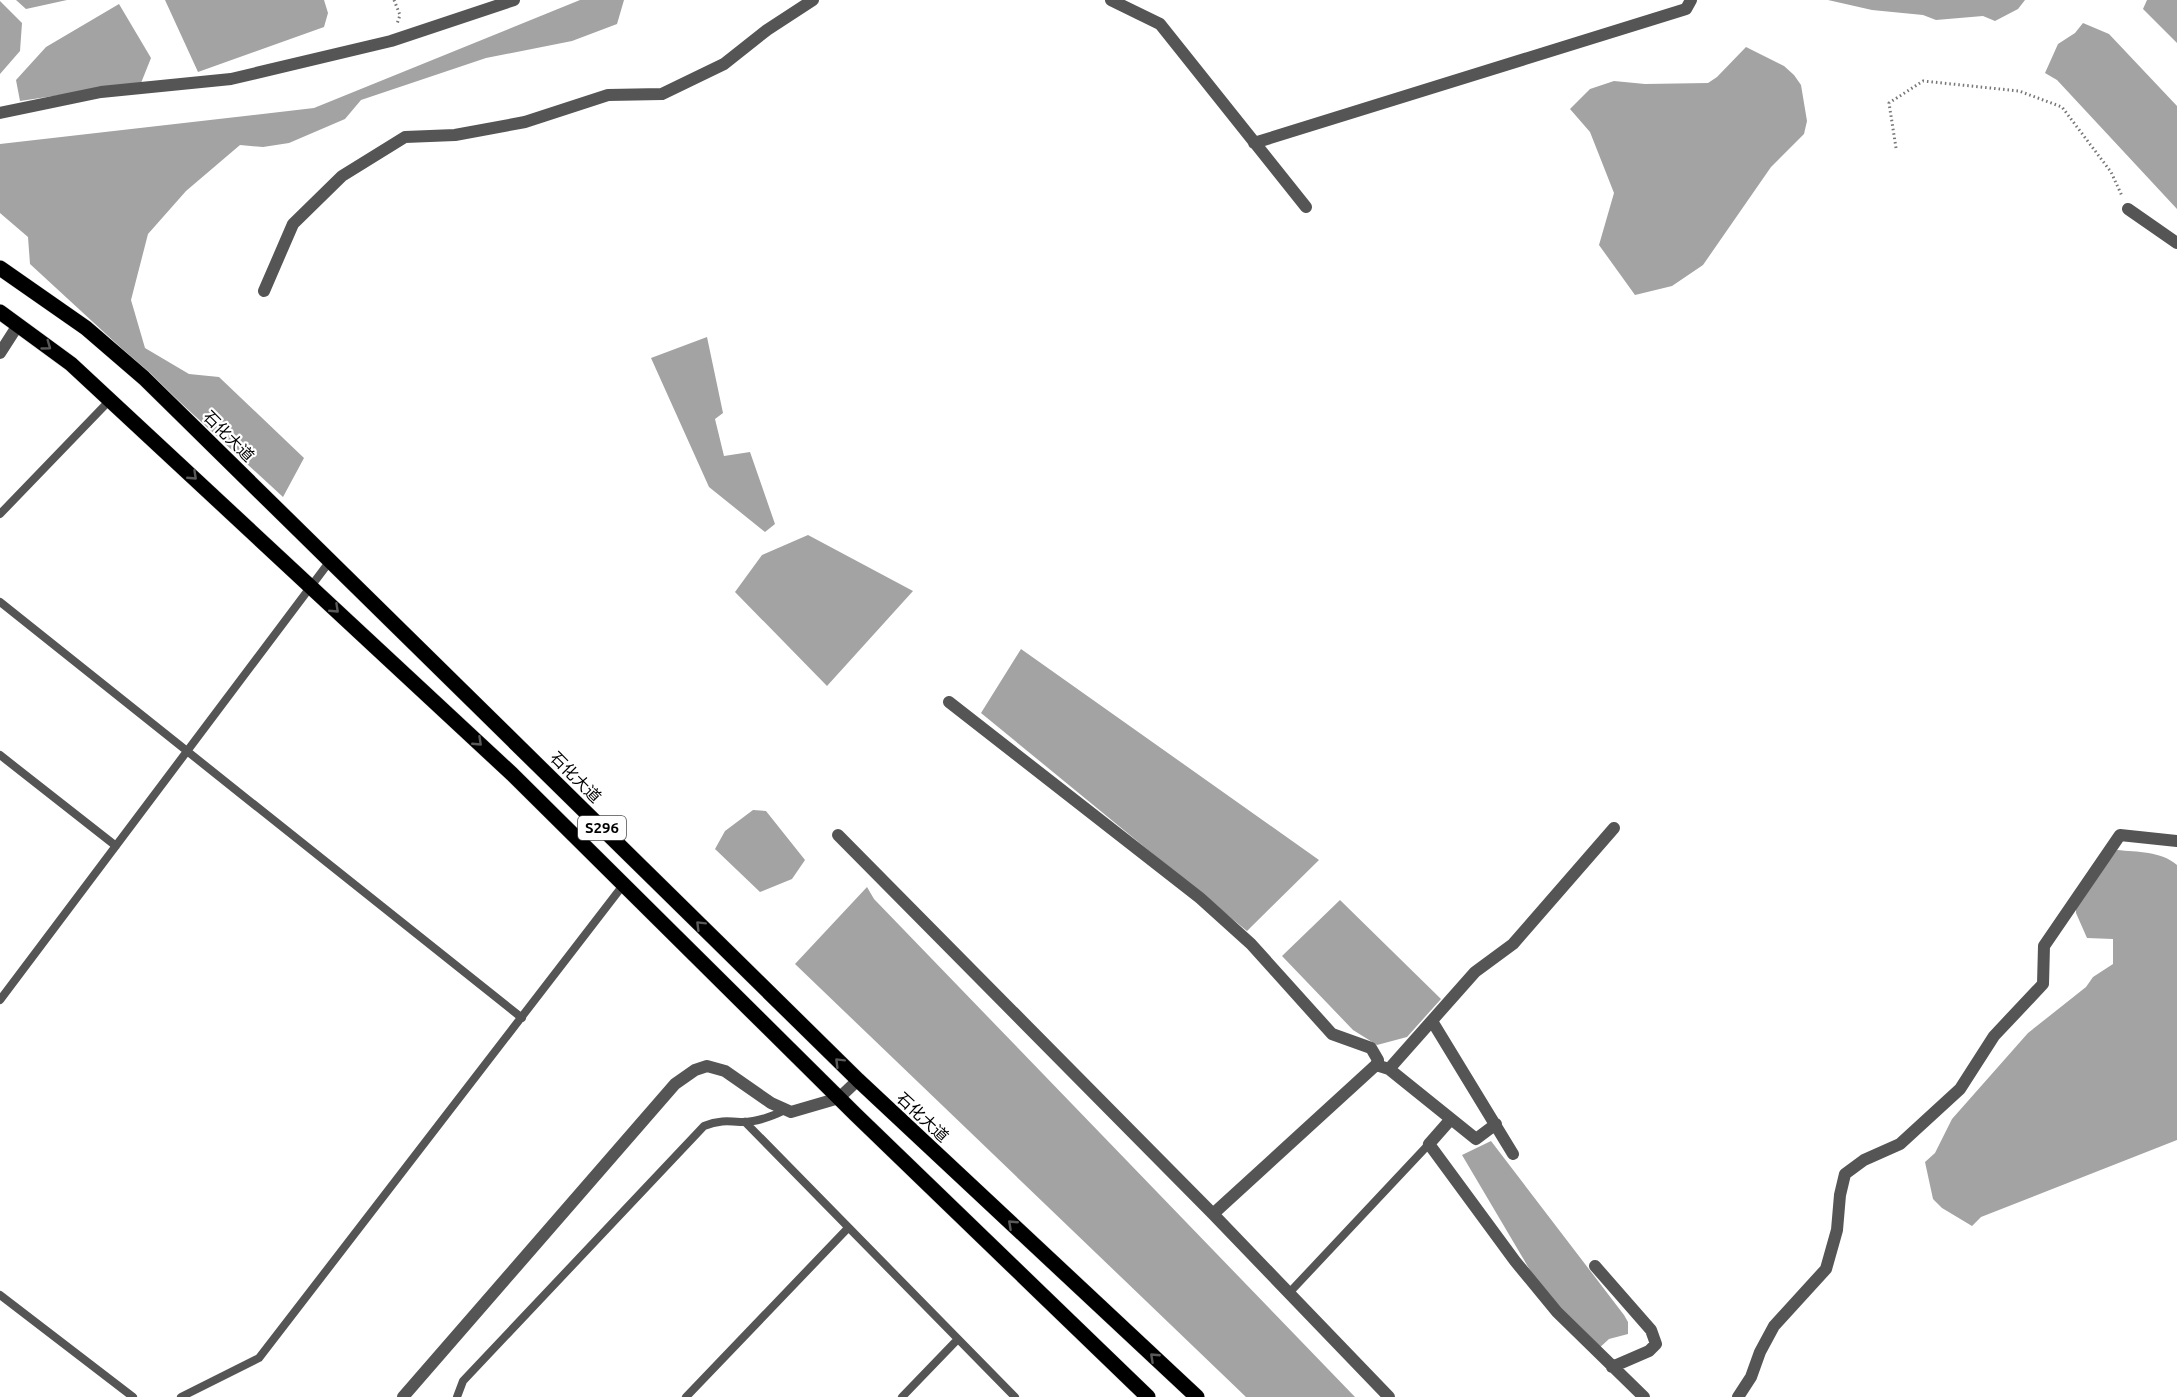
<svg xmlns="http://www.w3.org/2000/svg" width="2177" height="1397" viewBox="0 0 2177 1397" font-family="Ubuntu,'Noto Sans SC',sans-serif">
	<rect width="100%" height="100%" fill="#fff"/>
	<path fill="#a3a3a3" d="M16,0H67L26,9Z
		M165,0H324L328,13L324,27L198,72Z
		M580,0H624L617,24L572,41L486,58L361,100L345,119L289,143L263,147L240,145L186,191L148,234L131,300L145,348L189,374L219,377L304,458L283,497L30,264L28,237L0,213V144L314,108Z
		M1828,0H2025L2018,9L1995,21L1983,16L1936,20L1923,15L1872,10Z
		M2147,0H2177V43L2143,9Z
		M0,1L22,23L20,51L0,74Z
		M119,4L151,58L141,83L20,101L16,80L46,47Z
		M2083,23L2109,34L2177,106V209L2057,80L2045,73L2058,44L2075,33Z
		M1746,47L1784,66L1794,75L1801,85L1807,121L1804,134L1771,167L1703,265L1672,286L1635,295L1599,245L1614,193L1590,132L1570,109L1590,89L1614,81L1645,84L1708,83L1717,77Z
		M707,337L723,413L715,419L724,456L750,452L775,524L765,532L709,487L651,358Z
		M808,535L913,591L827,686L735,592L762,555Z
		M1021,649L1319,860L1247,931L981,713Z
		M753,810L766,811L805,860L792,879L760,892L715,849L725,831Z
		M2117,850C2137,852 2161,851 2177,865V1140L1981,1217L1972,1226L1942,1208L1933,1199L1925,1162L1935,1153L1952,1119L2028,1033L2086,987L2093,977L2113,964V939L2087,938L2076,913V901Z
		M867,887L874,899L1355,1397H1246L795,964Z
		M1340,900L1441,999L1407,1037L1377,1045L1353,1030L1282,956Z
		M1491,1141L1624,1315L1628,1322V1334L1609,1339L1597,1350L1537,1282L1462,1155Z"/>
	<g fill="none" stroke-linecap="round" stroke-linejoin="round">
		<g stroke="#dbdbdb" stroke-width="16">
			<path id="primary" d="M0,268L86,328L144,378L858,1080L1197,1397
				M0,312L71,364L512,774L855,1114L1148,1397"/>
		</g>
		<path stroke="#777" stroke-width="3" stroke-dasharray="1.5 3" stroke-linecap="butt" d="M394,0L400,15L397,24
			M1896,148L1889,103L1923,81L2019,91L2062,107L2111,172L2122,196"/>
		<path stroke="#555" stroke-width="8" d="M0,514L110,400
			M0,602L522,1018
			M0,755L116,846
			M0,1000L330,561
			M745,1122L1015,1397
			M1289,1293L1429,1144
			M0,1295L133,1397
			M181,1397L259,1358L624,884
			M457,1397L463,1381L704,1126C718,1120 728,1121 742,1122C756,1122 773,1116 785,1110
			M686,1397L848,1228
			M902,1397L958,1339"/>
		<path stroke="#555" stroke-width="12" d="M1111,0L1160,24L1306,207
			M0,113L101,92L231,79L391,41L514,0
			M1254,143L1686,9L1691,0
			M2128,209L2177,243
			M264,291L293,224L342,176L405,137L455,135L525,122L608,95L662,94L724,64L767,30L813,0
			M0,353L18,325
			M949,702L1200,898L1251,944L1332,1034L1371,1048L1378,1060L1376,1065
			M838,835L1213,1214L1389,1397
			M1432,1021L1513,1154
			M1389,1069L1475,972L1513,944L1614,828
			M1451,1119L1429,1144L1515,1261L1557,1312L1644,1397
			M1213,1214L1376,1065L1389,1069L1476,1139L1496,1124
			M1595,1266L1651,1330L1656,1344L1649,1351L1612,1367
			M403,1397L675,1084L695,1070L707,1066L725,1071L771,1103L791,1112L839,1098L858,1080
			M1738,1397L1751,1377L1760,1352L1774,1326L1826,1269L1837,1230L1840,1195L1845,1174L1864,1160L1900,1144L1960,1089L1994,1036L2043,984L2044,946L2120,835L2177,841"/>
		<use href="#primary" stroke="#000" stroke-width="15"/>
	</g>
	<defs><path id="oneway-chevron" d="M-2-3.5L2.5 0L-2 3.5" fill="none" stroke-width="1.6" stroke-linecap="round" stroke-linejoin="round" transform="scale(1.5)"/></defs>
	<g stroke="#595959">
		<use href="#oneway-chevron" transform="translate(47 346) rotate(36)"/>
		<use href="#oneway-chevron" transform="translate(193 476) rotate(43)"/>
		<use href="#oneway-chevron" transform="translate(335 609) rotate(43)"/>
		<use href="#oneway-chevron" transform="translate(478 742) rotate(43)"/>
		<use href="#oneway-chevron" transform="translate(700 925) rotate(-135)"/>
		<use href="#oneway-chevron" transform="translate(839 1062) rotate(-135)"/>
		<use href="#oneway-chevron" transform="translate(1012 1224) rotate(-137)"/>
		<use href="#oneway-chevron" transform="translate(1154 1357) rotate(-137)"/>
	</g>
	<g text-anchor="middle" stroke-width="4.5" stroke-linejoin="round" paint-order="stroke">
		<rect fill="#fff" stroke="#4c4c4c" stroke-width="1.5" x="578" y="816" width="48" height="24" rx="4.5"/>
		<g font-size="15" font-weight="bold" fill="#000">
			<text x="602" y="833">S296</text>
		</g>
		<g font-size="16" fill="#000" stroke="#fff">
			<text transform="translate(229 436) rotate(45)" y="6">石化大道</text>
			<text transform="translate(576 777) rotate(45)" y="6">石化大道</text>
			<text transform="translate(923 1117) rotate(43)" y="6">石化大道</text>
		</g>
	</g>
</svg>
